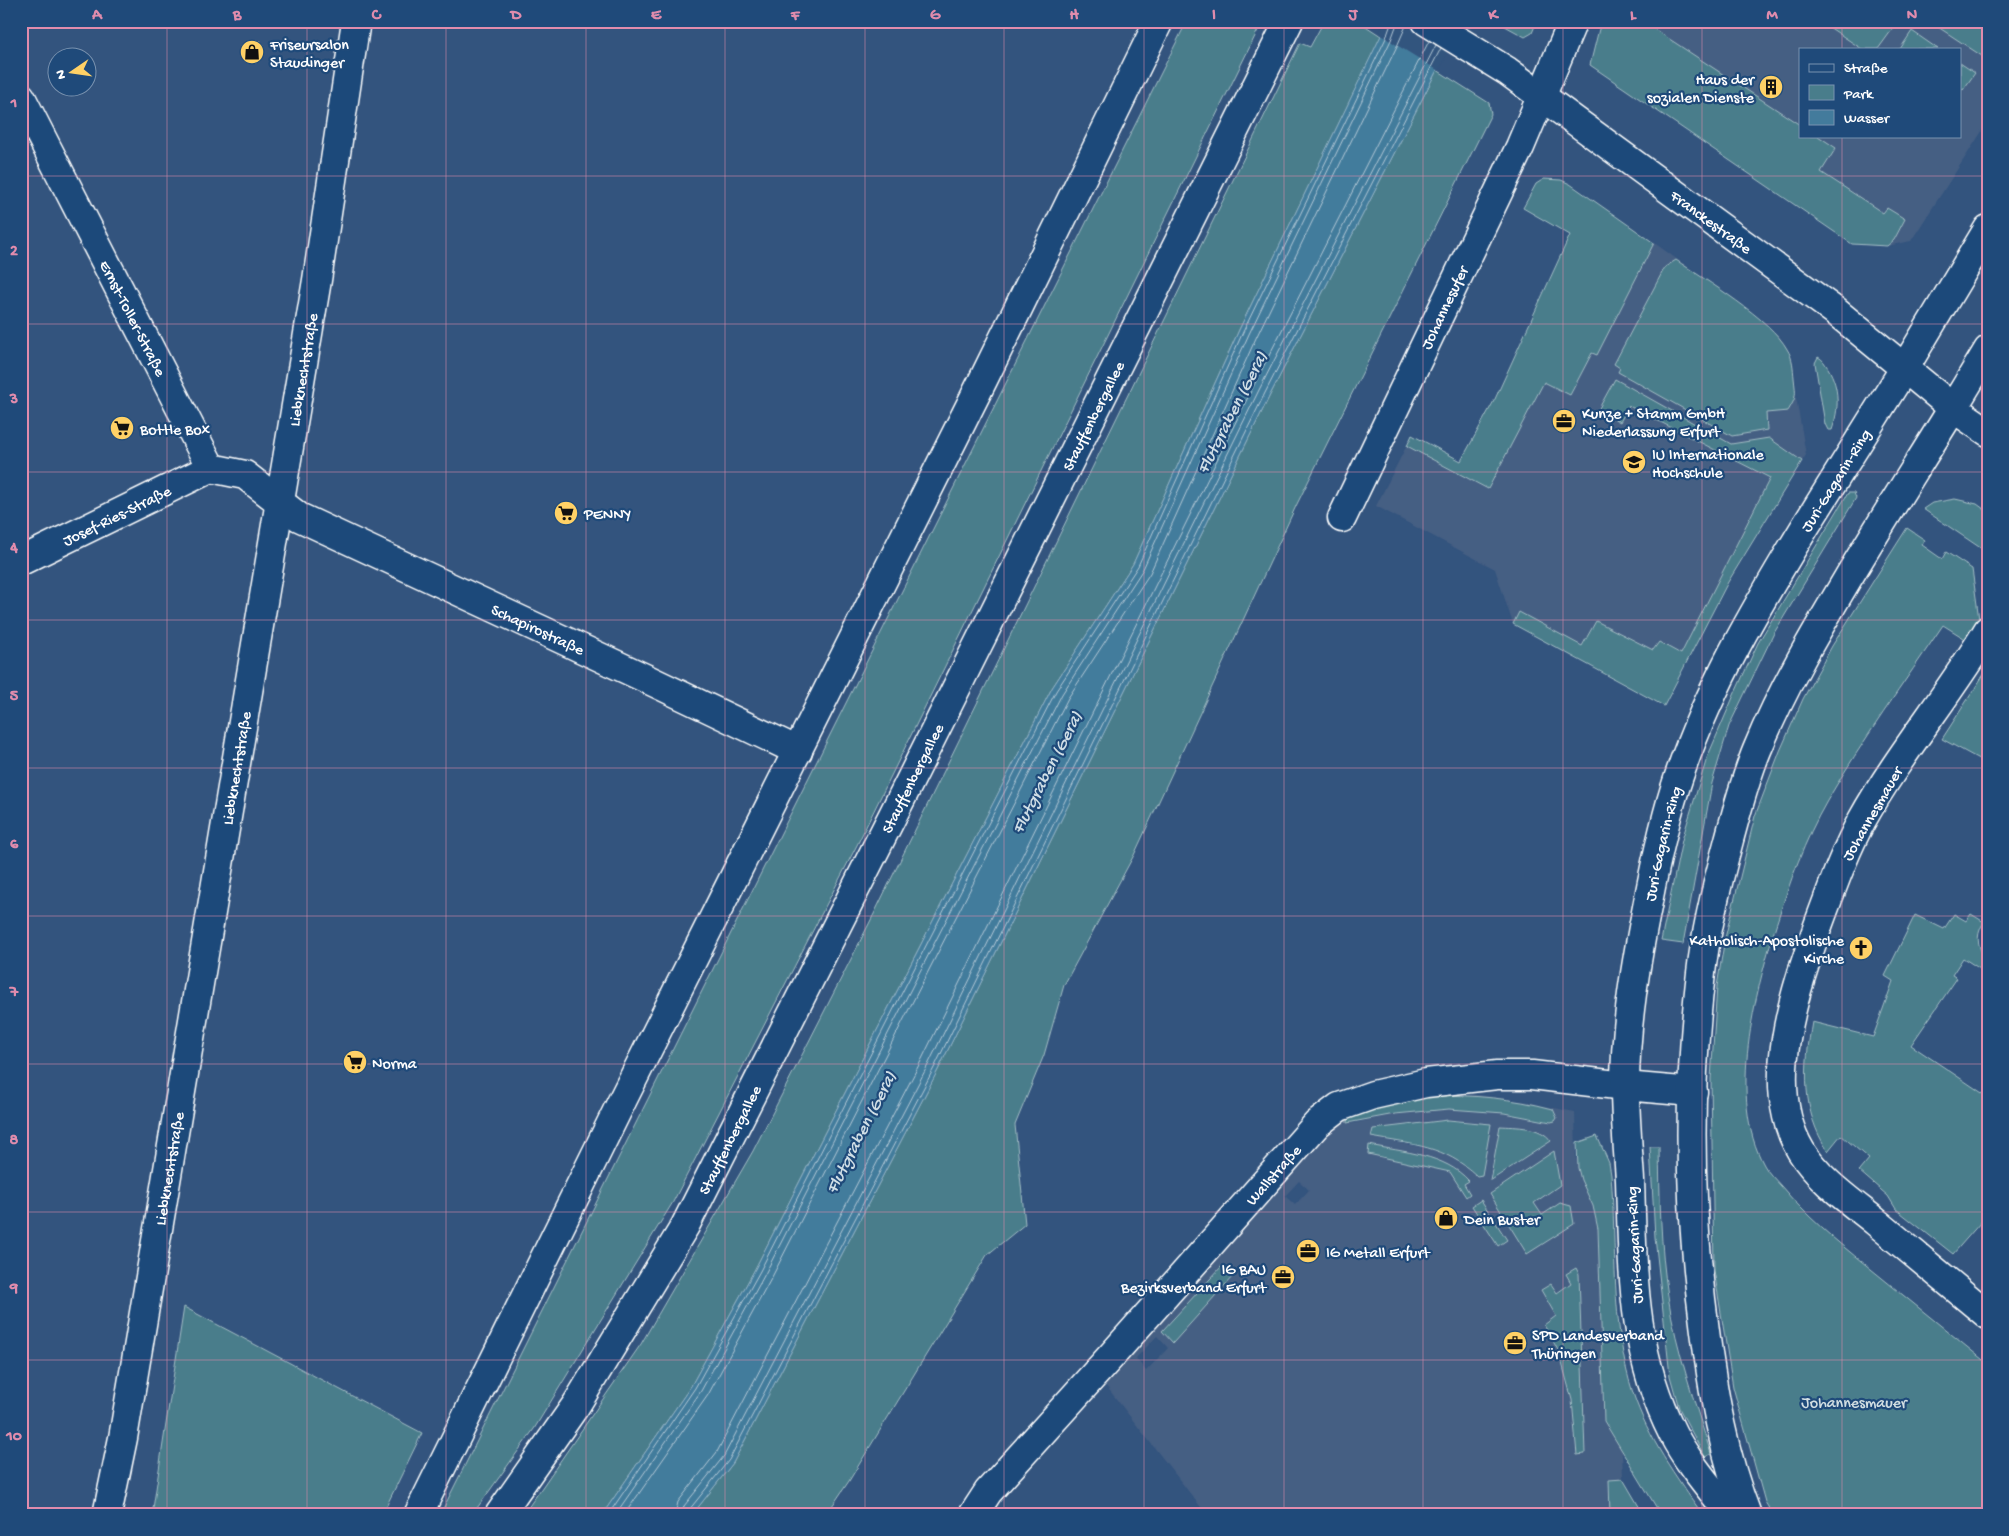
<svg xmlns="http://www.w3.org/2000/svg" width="2009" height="1536" viewBox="0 0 2009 1536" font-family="'Gochi Hand',sans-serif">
	<rect width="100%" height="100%" fill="#33547e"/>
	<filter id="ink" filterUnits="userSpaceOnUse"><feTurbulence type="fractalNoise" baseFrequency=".02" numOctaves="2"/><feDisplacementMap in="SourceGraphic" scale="10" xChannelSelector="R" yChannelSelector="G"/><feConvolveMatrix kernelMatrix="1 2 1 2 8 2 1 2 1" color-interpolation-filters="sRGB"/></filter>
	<g filter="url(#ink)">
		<path fill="#455e83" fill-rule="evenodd" d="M1601,21H1820L1862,49H1800V136H1960V88L1963,90L1975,73L1960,63V49H1938L1912,31L1900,49H1878L1893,27L1885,21H1988V122L1911,241L1887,246L1852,244L1590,65Z
			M1631,226L1761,320L1779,336L1787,348L1793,361L1796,397L1806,455L1728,582L1664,706L1513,624L1495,569L1376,506L1412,435L1482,473Z
			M1431,1094L1476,1095L1508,1099L1575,1112L1576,1155L1581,1180L1593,1206L1598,1229L1604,1421L1622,1450L1623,1479L1609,1480L1610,1515H1590L1589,1511H1580V1515H1207L1103,1382L1134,1343L1332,1130L1346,1119L1364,1110ZM1431,1095L1476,1096L1529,1102L1553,1109L1551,1122L1504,1113L1449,1109L1395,1114L1350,1124ZM1448,1120L1490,1124L1477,1176L1456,1158L1441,1151L1371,1137L1373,1129ZM1500,1126L1536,1130L1551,1141L1491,1181ZM1299,1181L1309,1190L1295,1205L1285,1196ZM1222,1266L1233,1276L1173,1342L1162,1331ZM1579,1274L1585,1454L1578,1455L1572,1400L1559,1352L1544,1325L1557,1317L1551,1284L1556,1293L1571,1283ZM1157,1336L1168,1348L1146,1371L1136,1358Z"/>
		<path fill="#497d8b" stroke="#a4bec5" d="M1187,21L1262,22L857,845L673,1202L534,1429L472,1515H440Z
			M1324,21H1358L1381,36L1239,330L1133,564L1052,688L755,1269L691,1386L602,1515H523L641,1344L753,1151L874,914L1300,43L1310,47Z
			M1496,21H1537L1532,33L1525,37Z
			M1601,21H1642L1800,125V136H1818L1836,148L1821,172L1883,213L1887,208L1905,219L1894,240L1887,246L1852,244L1590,65Z
			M1820,21H1885L1894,27L1878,49H1862Z
			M1942,21H1988V60L1938,27Z
			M1912,31L1938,49H1900Z
			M1960,63L1975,73L1963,90L1960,88Z
			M1437,70L1489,103L1491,114L1296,506L1134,855L1064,985L1044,1055L1015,1125L1025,1224L987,1255L849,1481L826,1515H692L733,1463L938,1070L1270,395Z
			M1544,179L1561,180L1570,184L1654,243L1597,355L1592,353L1570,395L1544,382L1488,489L1407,446L1412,435L1461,461L1495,399L1570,235L1523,208L1536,184Z
			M1676,260C1705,280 1771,319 1787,349C1793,358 1793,368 1794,378C1796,396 1797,396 1788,411L1766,413L1767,430L1732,436L1618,372L1620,368L1614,364L1665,267Z
			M1818,357C1823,359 1825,364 1828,368C1840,388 1839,409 1832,430H1828L1825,424L1815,363Z
			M1615,379L1731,444L1769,438L1802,461L1728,582L1664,706L1513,624L1519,612L1582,646L1596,621L1653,650L1659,642L1681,654L1770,478L1629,406L1620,422L1598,410Z
			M1848,493H1854L1856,498L1774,633L1729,726L1712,783L1683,944L1661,941L1682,840L1707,758L1734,695L1758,643Z
			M1955,499L1977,504L1988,512V553L1923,509L1932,503Z
			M1907,528L1925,540L1922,545L1942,559L1946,552L1972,569L1979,619L1967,640L1943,625C1904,683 1862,741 1827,801C1804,841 1790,882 1776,925C1755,994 1727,1098 1764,1165C1768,1173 1775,1179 1781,1186C1806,1216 1836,1241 1866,1265C1907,1298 1947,1331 1988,1364V1515H1773L1765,1502L1733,1387L1714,1270L1711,1079L1717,986L1725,938L1755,816L1780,751L1803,699L1832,646Z
			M1988,668V764L1942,739Z
			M1954,914L1966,921L1971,914L1984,922C1969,945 1988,954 1988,974L1963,958L1952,975L1957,978L1911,1045L1988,1097V1214L1953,1254L1896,1209L1888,1196L1859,1171L1869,1159L1841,1135L1828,1151C1801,1111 1804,1067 1812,1022L1873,1037L1893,981L1885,976L1915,915L1944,929Z
			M1431,1095C1472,1095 1513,1098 1553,1109L1557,1118L1555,1121L1551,1122L1504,1113L1449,1109L1395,1114L1347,1123V1120L1363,1111Z
			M1448,1120L1491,1124L1482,1175L1477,1176C1444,1145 1414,1145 1371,1137L1373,1129Z
			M1500,1126C1516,1127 1541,1126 1551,1141L1490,1181Z
			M1597,1136L1609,1163L1611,1175C1617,1248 1610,1323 1633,1393C1648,1438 1676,1477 1703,1515H1661L1604,1421L1598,1229L1593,1206L1581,1180L1578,1168L1577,1143Z
			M1369,1145C1403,1152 1445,1154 1469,1181L1464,1184L1470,1194L1466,1197L1450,1172L1368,1154Z
			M1650,1147H1659C1660,1196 1660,1247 1668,1296C1676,1350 1695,1402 1711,1454L1705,1457L1679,1408L1670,1376L1655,1237Z
			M1554,1151L1560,1185L1534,1203L1542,1215L1560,1203L1571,1206L1574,1224L1527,1254L1490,1194Z
			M1481,1200L1507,1240L1498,1246L1472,1206Z
			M1222,1266L1233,1276L1173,1343L1162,1331Z
			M1576,1268L1579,1274L1585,1454L1577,1455L1572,1400L1559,1352L1544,1325L1556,1316L1541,1290L1551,1284L1557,1293L1571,1283L1566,1274Z
			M184,1307L422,1433L382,1515H152Z
			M1623,1479L1644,1515H1610L1609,1480Z"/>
		<path fill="#437b9c" stroke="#8eb0c4" d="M1388,21H1459L1437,70L1270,395L938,1070L733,1463L692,1515H602L691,1386L755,1269L1052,688L1133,564L1239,330Z"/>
		<path fill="#33547e" d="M1385,21H1461L1439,71L1379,34Z"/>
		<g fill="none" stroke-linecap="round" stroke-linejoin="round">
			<path stroke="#b4cad7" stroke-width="1" d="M608,1515L695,1388L760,1271L1056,691L1138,566L1243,332L1386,38L1392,21
				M615,1515L701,1391L765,1274L1062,694L1143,569L1249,334L1391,40L1398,21
				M624,1515L708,1395L772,1277L1068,698L1150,573L1256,338L1398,44L1405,28L1406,21
				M675,1515L678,1502L717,1452L921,1061L1253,387L1429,41
				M682,1515L684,1506L724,1456L928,1065L1259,390L1436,45
				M688,1515L689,1510L729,1460L934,1068L1265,393L1441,48"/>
			<g stroke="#fff" stroke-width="31">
				<g id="street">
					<path id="s1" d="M21,97L211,468L245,475L299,517L647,679L798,751"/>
					<path id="s2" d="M1342,518L1520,147L1573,21"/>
					<path id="s3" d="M21,561L211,468"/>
					<path d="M1988,630C1949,695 1899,754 1862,820C1844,853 1832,888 1819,923C1796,988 1761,1086 1801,1151C1819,1180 1850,1201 1876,1222C1913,1253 1951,1284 1988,1315"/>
					<path id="s4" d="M973,1515L988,1492L1113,1354L1317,1124L1339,1107L1373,1095L1426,1083L1497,1075H1532L1625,1086L1693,1092"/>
					<path id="s5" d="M1731,1515C1711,1489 1688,1463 1673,1434C1631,1352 1633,1269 1630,1180C1628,1149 1625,1118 1625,1087C1625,1025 1636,962 1648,902C1656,860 1665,817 1679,776C1709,687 1757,606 1805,527C1838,474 1871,422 1904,369"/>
					<path d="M1747,1515C1724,1457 1713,1393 1705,1331C1689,1213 1687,1091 1701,973C1706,928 1717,884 1729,840C1737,810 1745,779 1757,750C1783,687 1816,632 1851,573C1884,518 1919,463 1953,408L1988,432"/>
				</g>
			</g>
			<g stroke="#fff" stroke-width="31">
				<g id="secondary">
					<path id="s6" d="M1426,21L1507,71L1835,311L1953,408L1988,350"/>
					<path d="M1904,369L1988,229"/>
					<path id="s7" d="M107,1515L123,1438L317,280L356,21"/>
					<path d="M418,1515L622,1101L983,380L1159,21"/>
					<path id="s8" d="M499,1515L576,1405L685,1226L905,791L1289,21"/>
				</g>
			</g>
			<use href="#street" stroke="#1f4a7a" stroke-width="28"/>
			<use href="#secondary" stroke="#1f4a7a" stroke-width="28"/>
		</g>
	</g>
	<path fill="none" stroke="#e08cad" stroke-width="1" stroke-opacity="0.55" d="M167,21V1515M307,21V1515M446,21V1515M586,21V1515M725,21V1515M865,21V1515M1004,21V1515M1144,21V1515M1284,21V1515M1423,21V1515M1563,21V1515M1702,21V1515M1842,21V49M1842,136V1515M21,176H1988M21,324H1988M21,472H1988M21,620H1988M21,768H1988M21,916H1988M21,1064H1988M21,1212H1988M21,1360H1988"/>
	<defs>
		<g id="shop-disc" transform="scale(1.25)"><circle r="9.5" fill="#ffd166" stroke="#1f4a7a"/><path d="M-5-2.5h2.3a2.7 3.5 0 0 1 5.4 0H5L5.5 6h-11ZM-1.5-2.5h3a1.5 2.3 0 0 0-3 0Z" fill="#111"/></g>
		<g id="building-disc" transform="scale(1.25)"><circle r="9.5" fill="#ffd166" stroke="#1f4a7a"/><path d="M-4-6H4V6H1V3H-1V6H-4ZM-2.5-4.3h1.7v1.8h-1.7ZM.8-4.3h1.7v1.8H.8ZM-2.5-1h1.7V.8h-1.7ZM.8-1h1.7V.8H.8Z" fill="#111"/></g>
		<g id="office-disc" transform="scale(1.25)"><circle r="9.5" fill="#ffd166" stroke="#1f4a7a"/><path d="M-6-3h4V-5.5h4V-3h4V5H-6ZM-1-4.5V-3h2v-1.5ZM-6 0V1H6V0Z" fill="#111"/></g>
		<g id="supermarket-disc" transform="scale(1.25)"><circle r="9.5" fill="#ffd166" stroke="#1f4a7a"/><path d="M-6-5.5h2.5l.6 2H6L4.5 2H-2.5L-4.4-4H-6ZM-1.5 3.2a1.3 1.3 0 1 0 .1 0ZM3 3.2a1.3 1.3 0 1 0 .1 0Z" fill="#111"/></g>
		<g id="university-disc" transform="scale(1.25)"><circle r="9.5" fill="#ffd166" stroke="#1f4a7a"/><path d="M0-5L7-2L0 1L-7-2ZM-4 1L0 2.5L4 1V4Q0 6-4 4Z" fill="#111"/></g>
		<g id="church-disc" transform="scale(1.25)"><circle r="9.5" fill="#ffd166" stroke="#1f4a7a"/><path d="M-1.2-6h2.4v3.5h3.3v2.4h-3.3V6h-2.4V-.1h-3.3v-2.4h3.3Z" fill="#111"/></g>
	</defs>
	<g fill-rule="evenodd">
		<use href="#shop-disc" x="252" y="52"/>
		<use href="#building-disc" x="1771" y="87"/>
		<use href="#office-disc" x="1564" y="421"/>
		<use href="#supermarket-disc" x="122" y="428"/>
		<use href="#university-disc" x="1634" y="462"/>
		<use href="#supermarket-disc" x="566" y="513"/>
		<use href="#church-disc" x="1861" y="948"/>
		<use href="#supermarket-disc" x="355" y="1062"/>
		<use href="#shop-disc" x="1446" y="1218"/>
		<use href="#office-disc" x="1308" y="1251"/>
		<use href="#office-disc" x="1283" y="1277"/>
		<use href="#office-disc" x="1515" y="1343"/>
	</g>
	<g text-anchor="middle" stroke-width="4.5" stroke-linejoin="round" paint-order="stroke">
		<g font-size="16" fill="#fff" stroke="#1f4a7a" text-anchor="start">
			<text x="270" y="49">Friseursalon<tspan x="270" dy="18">Staudinger</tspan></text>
			<text x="1754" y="84" text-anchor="end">Haus der<tspan x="1754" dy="18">sozialen Dienste</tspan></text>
			<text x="1582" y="418">Kunze + Stamm GmbH<tspan x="1582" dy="18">Niederlassung Erfurt</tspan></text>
			<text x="140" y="434">Bottle Box</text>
			<text x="1652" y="459">IU Internationale<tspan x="1652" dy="18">Hochschule</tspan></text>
			<text x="584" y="519">PENNY</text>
			<text x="1844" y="945" text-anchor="end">Katholisch-Apostolische<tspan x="1844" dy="18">Kirche</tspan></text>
			<text x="372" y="1068">Norma</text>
			<text x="1464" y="1224">Dein Buster</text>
			<text x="1326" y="1257">IG Metall Erfurt</text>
			<text x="1266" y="1274" text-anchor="end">IG BAU<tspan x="1266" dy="18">Bezirksverband Erfurt</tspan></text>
			<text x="1532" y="1340">SPD Landesverband<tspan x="1532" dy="18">Thüringen</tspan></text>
		</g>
		<g font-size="16" fill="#fff" stroke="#1f4a7a">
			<text dy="6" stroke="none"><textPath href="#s6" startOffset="349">Franckestraße</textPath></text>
			<text dy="6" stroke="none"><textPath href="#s2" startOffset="234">Johannesufer</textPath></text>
			<text dy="6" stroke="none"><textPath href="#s1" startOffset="248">Ernst-Toller-Straße</textPath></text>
			<text dy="6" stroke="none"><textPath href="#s7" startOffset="1162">Liebknechtstraße</textPath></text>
			<text dy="6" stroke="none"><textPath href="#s8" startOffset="1251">Stauffenbergallee</textPath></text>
			<text dy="6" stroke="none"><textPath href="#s5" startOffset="1105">Juri-Gagarin-Ring</textPath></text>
			<text dy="6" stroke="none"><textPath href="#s3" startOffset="106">Josef-Ries-Straße</textPath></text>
			<text dy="6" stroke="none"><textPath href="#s1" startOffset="784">Schapirostraße</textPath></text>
			<text dy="6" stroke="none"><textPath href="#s7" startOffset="758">Liebknechtstraße</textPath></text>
			<text dy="6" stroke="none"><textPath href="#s8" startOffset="846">Stauffenbergallee</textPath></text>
			<text transform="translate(1871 813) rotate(-60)" y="6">Johannesmauer</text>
			<text dy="6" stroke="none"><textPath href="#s5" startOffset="700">Juri-Gagarin-Ring</textPath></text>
			<text dy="6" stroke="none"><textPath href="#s8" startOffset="441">Stauffenbergallee</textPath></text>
			<text dy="6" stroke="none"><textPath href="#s7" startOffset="352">Liebknechtstraße</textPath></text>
			<text dy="6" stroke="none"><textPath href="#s4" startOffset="454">Wallstraße</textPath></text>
			<text transform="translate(1633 1245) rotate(-93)" y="6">Juri-Gagarin-Ring</text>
		</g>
		<g font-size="16" fill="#d2dee2" stroke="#1f4a7a">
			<text x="1854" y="1407">Johannesmauer</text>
		</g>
		<g font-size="18" font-style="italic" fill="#d0dee6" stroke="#1f4a7a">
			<text transform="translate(1231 412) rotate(-63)" y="6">Flutgraben (Gera)</text>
			<text transform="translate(1046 772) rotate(-63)" y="6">Flutgraben (Gera)</text>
			<text transform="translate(860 1132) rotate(-63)" y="6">Flutgraben (Gera)</text>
		</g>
	</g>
	<rect width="2009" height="1536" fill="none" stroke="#1f4a7a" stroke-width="55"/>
	<rect x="1799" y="48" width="162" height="90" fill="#1f4a7a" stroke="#7992af"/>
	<rect x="1809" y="64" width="25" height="8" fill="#1f4a7a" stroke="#7992af"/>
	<text x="1844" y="72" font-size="15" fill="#ffffff">Straße</text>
	<rect x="1809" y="85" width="25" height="15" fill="#497d8b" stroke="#7992af"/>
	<text x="1844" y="98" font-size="15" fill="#ffffff">Park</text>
	<rect x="1809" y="110" width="25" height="15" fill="#437b9c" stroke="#7992af"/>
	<text x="1844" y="122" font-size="15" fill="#ffffff">Wasser</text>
	<g transform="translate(72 72) rotate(257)"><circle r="24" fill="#1f4a7a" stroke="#7992af"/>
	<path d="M0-4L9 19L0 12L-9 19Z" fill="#ffd166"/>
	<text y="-8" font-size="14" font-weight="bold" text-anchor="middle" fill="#ffffff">N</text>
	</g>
	<rect x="28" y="28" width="1954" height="1480" fill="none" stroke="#e08cad" stroke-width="2"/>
	<g font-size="16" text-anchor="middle" font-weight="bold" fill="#e08cad">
		<text x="97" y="19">A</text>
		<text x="237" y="19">B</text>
		<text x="376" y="19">C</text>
		<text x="516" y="19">D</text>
		<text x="656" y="19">E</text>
		<text x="795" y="19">F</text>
		<text x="935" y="19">G</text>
		<text x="1074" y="19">H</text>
		<text x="1214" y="19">I</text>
		<text x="1353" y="19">J</text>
		<text x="1493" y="19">K</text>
		<text x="1633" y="19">L</text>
		<text x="1772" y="19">M</text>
		<text x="1912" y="19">N</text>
		<text x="14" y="107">1</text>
		<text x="14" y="255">2</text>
		<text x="14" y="403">3</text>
		<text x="14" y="552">4</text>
		<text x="14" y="700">5</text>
		<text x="14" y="848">6</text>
		<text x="14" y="996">7</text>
		<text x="14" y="1144">8</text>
		<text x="14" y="1292">9</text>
		<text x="14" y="1440">10</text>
	</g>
</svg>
